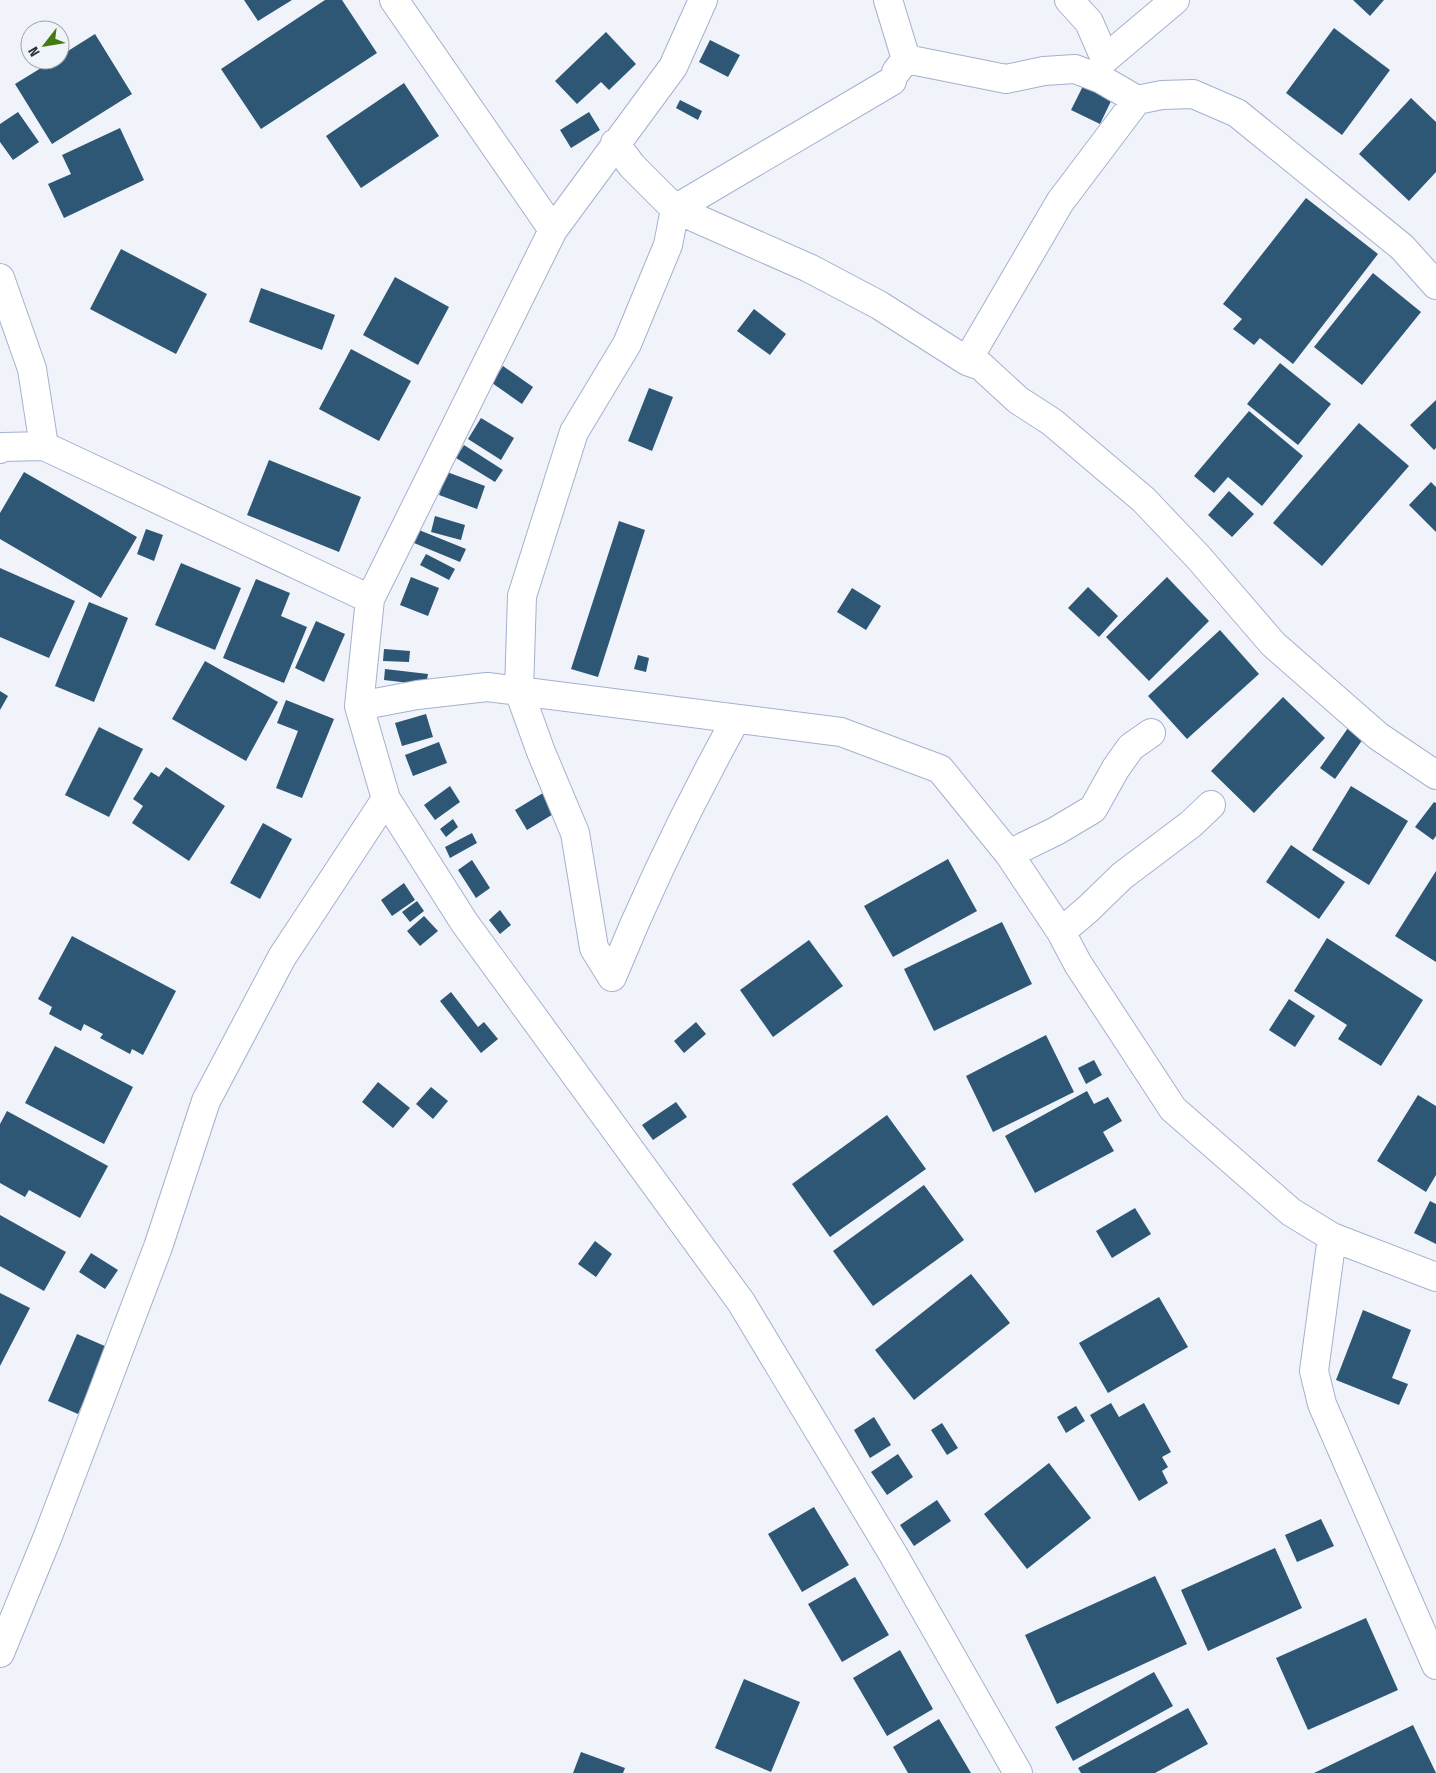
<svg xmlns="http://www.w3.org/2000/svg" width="1436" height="1773" viewBox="0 0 1436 1773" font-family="'Fira Sans Condensed',sans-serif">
	<rect width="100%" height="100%" fill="#f0f3f9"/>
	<path fill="#2e5675" d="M244,0H292L258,21Z
		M325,0H342L377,53L261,129L221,69Z
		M1353,0H1384L1370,16Z
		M1334,28L1390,70L1342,135L1286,93Z
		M606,32L636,64L609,90L601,82L577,104L555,81Z
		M95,34L132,94L52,144L15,84L54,60H60V56Z
		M710,40L740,55L728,77L699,62Z
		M404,83L439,136L361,188L326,136Z
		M1084,84L1113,97L1100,124L1071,110Z
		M1411,98L1436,122V172L1409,201L1359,154Z
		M680,100L702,111L698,120L676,108Z
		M18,112L39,142L13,160L0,142V124Z
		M589,112L600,130L571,148L560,130Z
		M120,128L144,180L64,218L48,184L71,174L62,155Z
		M1306,198L1378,254L1293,364L1260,338L1254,345L1233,329L1242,319L1223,304Z
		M121,249L207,294L176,354L90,309Z
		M1373,273L1421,312L1362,385L1314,347Z
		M395,277L449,307L418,365L363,335Z
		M261,288L335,315L322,350L249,322Z
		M754,309L786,334L770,355L737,331Z
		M351,349L411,381L379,441L319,409Z
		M1280,363L1331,404L1298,445L1247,404Z
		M503,366L533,387L522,404L492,383Z
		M649,388L673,397L652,451L628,441Z
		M1436,400V448L1434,450L1410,425Z
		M1249,411L1303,456L1262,506L1228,477L1214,493L1194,476Z
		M481,418L514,438L501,460L468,439Z
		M1359,423L1409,466L1322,566L1273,523Z
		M464,445L503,470L495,482L456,458Z
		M269,460L361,497L339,552L247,515Z
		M24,472L137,537L101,598L0,539V513Z
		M447,472L485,486L477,509L439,495Z
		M1431,482L1436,487V532L1409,505Z
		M1229,491L1254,514L1232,537L1208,515Z
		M435,516L465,525L461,540L431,532Z
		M619,521L645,530L598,677L571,669Z
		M146,529L163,535L154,561L137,554Z
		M419,530L466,549L460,562L414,543Z
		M426,554L455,569L449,580L420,565Z
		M181,563L241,588L215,650L155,625Z
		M0,568L75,601L49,658L0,637Z
		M411,577L439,588L428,616L400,605Z
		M1167,577L1209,621L1149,681L1106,637Z
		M256,579L290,593L281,616L307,627L284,683L223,658Z
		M1088,587L1118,616L1099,637L1068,608Z
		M852,588L881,606L866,630L837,612Z
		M89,602L128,618L94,702L55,686Z
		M316,621L345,634L324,682L295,668Z
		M1220,630L1259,674L1187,739L1148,696Z
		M384,649L410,651L409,662L383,661Z
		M638,655L649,658L646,672L634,669Z
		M205,661L278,702L246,761L172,719Z
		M385,669L428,674L426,685L384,680Z
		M0,691L8,696L0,710Z
		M1283,697L1325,738L1254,813L1211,771Z
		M286,700L334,719L302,798L276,788L298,731L277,723Z
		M426,714L433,737L402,746L395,723Z
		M99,727L143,749L109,817L65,795Z
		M1348,728L1363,739L1335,779L1320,768Z
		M439,742L447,763L413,776L405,755Z
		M166,767L225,806L189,861L132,823L143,806L133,799L151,772L159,777Z
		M450,786L460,802L435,820L424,805Z
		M1351,786L1408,821L1369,885L1312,850Z
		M543,793L555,813L527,830L515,810Z
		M1434,802L1436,803V836L1433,840L1415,827Z
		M453,819L458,827L446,837L440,829Z
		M263,823L292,839L260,899L230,883Z
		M472,833L477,843L450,858L445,847Z
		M1291,845L1345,882L1319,919L1266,882Z
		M948,859L977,911L893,957L864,906Z
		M472,860L490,888L476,898L458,870Z
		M1436,871V962L1395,936Z
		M404,883L415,900L392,916L381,900Z
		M417,901L424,911L410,922L402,912Z
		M500,910L511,925L500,934L489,920Z
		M424,916L438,931L420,946L407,931Z
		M1002,922L1032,984L934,1031L904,969Z
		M72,936L176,991L143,1055L132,1049L130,1054L100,1038L103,1034L84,1024L81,1031L49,1014L52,1007L38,999Z
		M1327,938L1423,1000L1381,1066L1338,1039L1347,1025L1294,991Z
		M809,940L843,986L773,1037L740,990Z
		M451,992L478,1027L484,1022L498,1039L481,1053L440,1001Z
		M1289,999L1315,1016L1295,1047L1269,1030Z
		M696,1022L706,1034L684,1053L674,1041Z
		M1046,1035L1074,1092L993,1132L966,1076Z
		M55,1046L133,1087L104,1144L25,1103Z
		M1094,1060L1102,1075L1086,1084L1078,1068Z
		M378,1082L410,1108L393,1128L362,1102Z
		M431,1087L448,1101L433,1119L416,1104Z
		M1087,1091L1094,1104L1108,1097L1122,1121L1103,1132L1114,1151L1035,1193L1005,1136Z
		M1418,1095L1436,1106V1175L1426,1192L1377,1161Z
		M676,1102L687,1117L653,1140L642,1125Z
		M7,1111L108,1166L80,1218L29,1190L25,1197L0,1183V1124Z
		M887,1115L926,1169L830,1237L792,1184Z
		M924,1185L964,1240L873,1306L833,1251Z
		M1430,1201L1436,1204V1244L1414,1233Z
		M1135,1208L1151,1234L1112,1258L1096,1231Z
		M0,1215L66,1252L44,1291L0,1266Z
		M595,1241L612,1254L596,1277L578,1264Z
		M91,1253L118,1270L105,1289L79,1272Z
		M971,1274L1010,1323L914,1400L875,1350Z
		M0,1293L30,1308L0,1366Z
		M1159,1297L1188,1347L1108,1393L1079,1343Z
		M1363,1310L1411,1330L1392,1378L1408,1384L1399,1405L1336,1380Z
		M77,1334L107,1347L78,1414L48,1401Z
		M1111,1403L1119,1417L1144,1403L1171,1452L1162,1457L1168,1467L1162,1471L1168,1483L1139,1501L1090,1415Z
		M1076,1406L1085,1421L1066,1433L1057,1417Z
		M874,1417L891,1445L870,1458L854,1430Z
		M942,1423L958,1448L947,1455L931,1430Z
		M898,1454L913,1477L887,1495L871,1472Z
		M1049,1463L1091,1518L1027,1569L984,1514Z
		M937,1500L951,1521L914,1546L900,1525Z
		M814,1507L849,1565L802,1592L768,1534Z
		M1321,1519L1334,1546L1297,1562L1285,1535Z
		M1275,1548L1302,1608L1208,1651L1181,1590Z
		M1155,1576L1187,1644L1057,1704L1025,1635Z
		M855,1577L889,1635L842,1662L808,1604Z
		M1366,1618L1398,1690L1308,1730L1276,1658Z
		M900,1650L933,1709L887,1736L853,1678Z
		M1154,1672L1173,1706L1073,1761L1055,1727Z
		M744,1679L800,1702L771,1772L715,1748Z
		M1188,1708L1208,1744L1155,1773H1081L1078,1768Z
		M939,1719L971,1773H908L893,1747Z
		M1413,1725L1436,1773H1314Z
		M581,1752L625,1768L623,1773H573Z"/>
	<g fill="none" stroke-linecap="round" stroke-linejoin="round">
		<g stroke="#a5b0d0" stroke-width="30">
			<path id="minor" d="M394,0L553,230
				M703,0L673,67L553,230L370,599L359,706L386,799L464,922L741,1302L893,1554L1018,1773
				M888,0L906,59L896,72
				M1069,0L1089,22L1105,59L1175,0
				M906,59L1006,79L1044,71L1075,69L1101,79L1137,100
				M892,81L675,209L809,268L879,305L967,361
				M0,278L32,369L44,446L370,599
				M1436,285L1402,247L1237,113L1193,94L1162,95L1137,100L1060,202L967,361L981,366L1018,400L1052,422L1144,500L1199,558L1273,644L1378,736L1436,775
				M0,449L3,447L44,446
				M359,706L417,695L487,687L841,732L940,769L1009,854L1061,932L1078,964L1173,1109L1291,1212L1332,1237L1436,1277
				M1009,854L1056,831L1093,809L1116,768L1131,747L1151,733
				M1061,932L1088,909L1122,876L1191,824L1211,805
				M612,977L594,948L575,833L541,752L519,691L522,596L574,432L627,344L668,245L675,209L632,166L615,143
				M612,977C648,889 690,802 736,719
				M1332,1237L1314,1371L1322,1404L1436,1665
				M0,1653L48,1536L158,1247L206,1101L282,957L386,799"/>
		</g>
		<use href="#minor" stroke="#fff" stroke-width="28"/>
	</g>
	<g transform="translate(45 45) rotate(239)"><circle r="24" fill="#f0f3f9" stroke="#a2a6af"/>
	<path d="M0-4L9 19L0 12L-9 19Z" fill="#437b10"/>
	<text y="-8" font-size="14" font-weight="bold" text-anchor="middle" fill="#2e323f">N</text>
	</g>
</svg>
